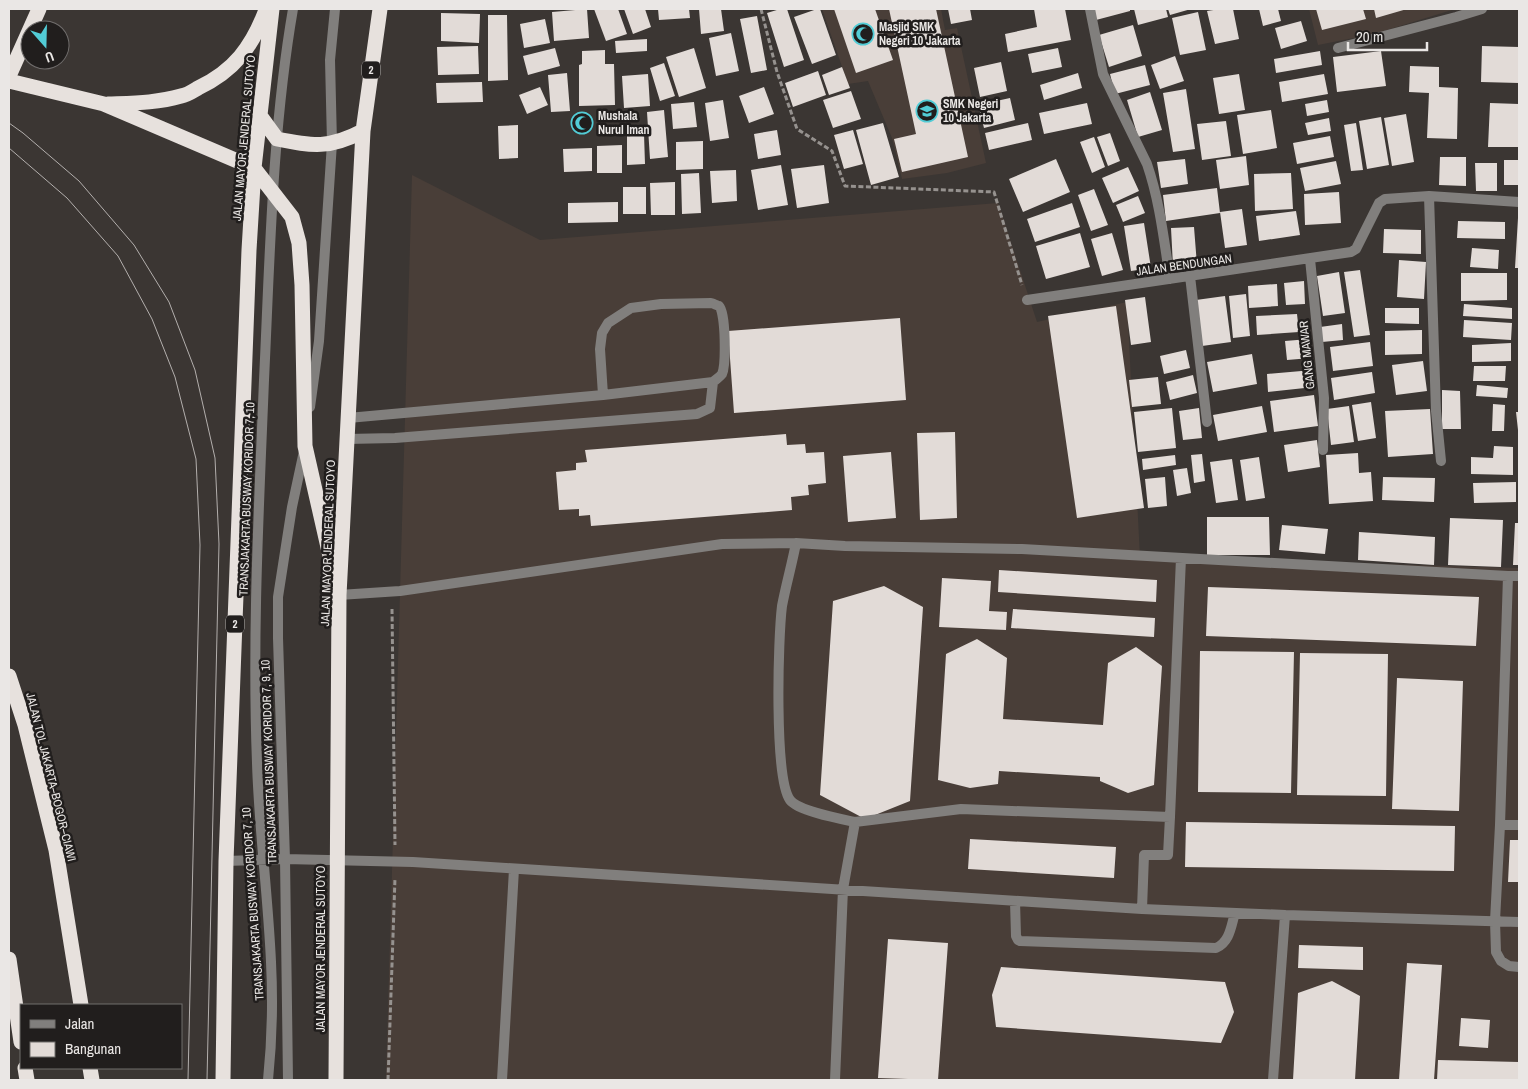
<svg xmlns="http://www.w3.org/2000/svg" width="1528" height="1089" viewBox="0 0 1528 1089" font-family="'Archivo Narrow',sans-serif">
	<rect width="100%" height="100%" fill="#3b3633"/>
	<path fill="#493e38" d="M822,9H941L945,30L957,28L986,163L947,173L902,179L892,138L868,81L848,84Z
		M1309,9H1455L1374,34L1318,45Z
		M412,175L540,240L998,203L1037,322L1127,302L1140,557L1519,568V1080H386Z"/>
	<path fill="#e2dbd7" d="M587,9L589,38L554,41L552,12Z
		M594,9H618L627,34L606,41Z
		M624,9H645L651,27L633,34Z
		M658,9H689L690,18L659,20Z
		M699,9H721L724,31L701,34Z
		M780,9H787L804,60L784,67L767,13Z
		M817,9H820L836,55L812,64L794,17Z
		M834,9H875L893,60L856,73Z
		M889,9H936L968,157L902,172L894,139L916,134Z
		M948,9H970L972,20L951,24Z
		M1034,9H1065L1071,40L1008,52L1005,34L1037,27Z
		M1093,9H1130V11L1096,20Z
		M1134,9H1166L1168,17L1138,25Z
		M1168,9H1191L1170,15Z
		M1220,9H1233L1239,39L1215,44L1207,11Z
		M1259,9H1278L1281,21L1263,26Z
		M1316,9H1363L1366,19L1322,30Z
		M1374,9H1407L1376,18Z
		M1198,12L1206,50L1180,55L1172,18Z
		M441,13L480,14L479,43L441,41Z
		M488,15H507L508,80L488,81Z
		M757,16L767,70L751,73L740,19Z
		M545,19L550,43L524,48L520,24Z
		M1301,21L1307,41L1281,49L1275,28Z
		M1133,25L1142,56L1109,67L1099,35Z
		M731,33L739,71L716,76L709,38Z
		M647,39V51L616,53L615,41Z
		M478,46L479,74L438,75L437,47Z
		M1482,46L1519,47V83L1481,82Z
		M555,48L560,66L528,75L523,56Z
		M694,48L706,88L679,97L666,57Z
		M1058,48L1062,67L1032,73L1028,54Z
		M605,50V64H614L615,105L579,106V65L582,64V51Z
		M1320,51L1322,65L1276,73L1274,59Z
		M1381,51L1386,86L1337,92L1333,57Z
		M1175,56L1184,81L1160,89L1151,65Z
		M1001,62L1007,91L980,97L974,68Z
		M664,63L675,96L660,101L650,68Z
		M1145,65L1150,85L1115,94L1110,74Z
		M1410,66L1439,67V87L1458,88L1457,139L1427,138L1429,93L1409,92Z
		M842,67L850,88L829,95L822,75Z
		M818,71L826,95L793,107L785,83Z
		M567,73L570,111L551,112L548,75Z
		M1078,73L1082,88L1044,100L1040,85Z
		M648,74L650,106L624,108L622,76Z
		M1239,74L1245,110L1219,114L1213,78Z
		M1324,74L1328,94L1282,102L1279,82Z
		M482,82L483,102L437,103L436,83Z
		M540,87L548,105L527,114L519,95Z
		M764,87L774,114L749,123L739,96Z
		M1186,89L1195,149L1173,152L1163,93Z
		M851,91L861,119L833,128L823,100Z
		M1150,92L1162,130L1138,137L1127,100Z
		M1010,98L1015,120L984,128L978,105Z
		M723,100L729,138L710,141L705,103Z
		M1327,100L1329,112L1307,116L1305,104Z
		M694,102L697,127L673,129L671,104Z
		M1087,103L1092,124L1044,134L1039,113Z
		M1490,103L1519,104L1518,147H1488Z
		M664,110L668,157L650,159L647,112Z
		M1271,110L1277,148L1243,154L1237,115Z
		M588,114L591,129L577,132L574,117Z
		M1406,114L1414,162L1392,166L1384,118Z
		M1381,117L1389,165L1367,169L1359,121Z
		M1329,118L1331,131L1308,135L1305,123Z
		M1226,121L1231,156L1202,160L1197,124Z
		M883,123L899,177L871,185L856,130Z
		M1028,123L1032,140L989,150L985,133Z
		M1356,123L1363,170L1351,171L1344,125Z
		M518,125V158L499,159L498,126Z
		M777,130L781,155L758,159L754,134Z
		M853,130L863,164L844,169L834,135Z
		M1110,133L1120,161L1108,166L1097,137Z
		M627,134H644L645,164L627,165Z
		M1330,136L1334,157L1297,164L1293,143Z
		M1094,137L1105,167L1092,173L1080,142Z
		M703,141V169L676,170V142Z
		M622,145V173H597V146Z
		M592,148V171L564,172L563,149Z
		M1246,156L1249,185L1220,189L1216,160Z
		M1440,157H1466V186L1439,185Z
		M1056,159L1070,192L1023,212L1009,179Z
		M1185,159L1188,184L1161,188L1157,162Z
		M1504,160H1519V185H1504Z
		M1336,161L1341,184L1305,191L1300,168Z
		M1475,163H1497V191H1476Z
		M781,165L788,205L758,210L751,170Z
		M824,165L829,203L797,208L791,169Z
		M1128,167L1139,191L1113,203L1102,178Z
		M736,170L737,201L712,203L710,171Z
		M699,173L701,213L682,214L681,174Z
		M1291,173L1293,209L1255,211L1254,174Z
		M675,182V215H651L650,183Z
		M623,187H646V214H623Z
		M1217,188L1220,213L1166,221L1163,195Z
		M1094,189L1108,225L1091,231L1078,195Z
		M1339,192L1341,223L1305,225L1304,194Z
		M1138,196L1145,213L1123,222L1116,205Z
		M618,202V222L568,223V203Z
		M1072,203L1080,227L1035,242L1027,219Z
		M1242,209L1247,245L1225,248L1220,212Z
		M1296,211L1300,235L1259,241L1256,216Z
		M1518,218H1519V268H1515Z
		M1458,221L1505,222V239L1457,238Z
		M1144,223L1151,268L1131,271L1124,226Z
		M1194,227L1197,265L1173,266L1171,228Z
		M1384,229L1421,230V254L1383,253Z
		M1080,233L1090,267L1046,279L1036,246Z
		M1112,233L1123,270L1102,276L1091,239Z
		M1472,248L1499,250L1498,269L1470,267Z
		M1399,260L1426,262L1424,299L1397,297Z
		M1360,270L1370,335L1354,337L1344,272Z
		M1339,272L1345,313L1323,316L1317,276Z
		M1461,273H1507V300L1461,301Z
		M1304,281L1305,304L1286,305L1284,283Z
		M1277,284L1278,306L1249,308L1248,286Z
		M1246,294L1250,336L1233,338L1229,296Z
		M1225,296L1231,342L1202,346L1196,300Z
		M1145,297L1151,342L1131,345L1125,300Z
		M1464,304L1512,308V319L1463,316Z
		M1116,306L1144,508L1077,518L1048,316Z
		M1385,308H1419V324L1385,323Z
		M1297,314L1299,332L1257,335L1256,316Z
		M900,318L906,400L734,413L728,331Z
		M1464,320L1512,323L1511,340L1463,337Z
		M1342,324L1343,340L1322,342L1320,327Z
		M1422,330V354L1385,355V331Z
		M1309,339L1311,358L1287,360L1285,341Z
		M1370,342L1373,366L1333,371L1330,347Z
		M1511,343V361L1472,362V345Z
		M1186,350L1190,368L1164,374L1160,356Z
		M1252,354L1257,384L1213,392L1207,362Z
		M1423,361L1427,391L1396,395L1392,365Z
		M1474,366H1506L1505,381H1473Z
		M1313,370L1314,387L1268,392L1267,374Z
		M1372,372L1375,393L1334,400L1331,378Z
		M1193,375L1197,393L1170,400L1166,382Z
		M1158,377L1161,404L1132,407L1129,380Z
		M1477,385L1508,388L1507,398L1476,396Z
		M1442,390L1460,391L1461,429H1442Z
		M1314,395L1318,426L1274,432L1270,401Z
		M1371,402L1376,438L1358,441L1352,405Z
		M1493,404L1505,405L1504,431H1492Z
		M1262,406L1267,432L1218,441L1213,415Z
		M1349,406L1354,442L1331,445L1327,409Z
		M1172,408L1176,448L1138,452L1134,412Z
		M1199,408L1202,438L1183,440L1179,411Z
		M1430,409L1433,454L1388,457L1385,411Z
		M1516,412H1519V430H1518Z
		M955,432L957,518L920,520L917,433Z
		M786,434L787,445L805,444L806,453L824,452L826,483L808,485L809,495L791,497L792,510L591,526L590,515L579,516V509L559,510L556,472L576,470V463L587,462L585,450Z
		M1317,440L1320,467L1288,472L1284,445Z
		M1494,446L1513,447V475L1471,474V457L1493,458Z
		M891,452L896,518L848,522L843,456Z
		M1358,453L1359,473L1371,472L1373,501L1329,504L1326,455Z
		M1202,454L1205,481L1194,483L1191,455Z
		M1175,455L1176,465L1143,470L1142,459Z
		M1259,457L1265,498L1246,501L1240,460Z
		M1232,459L1238,500L1216,503L1210,462Z
		M1187,468L1191,493L1177,496L1173,470Z
		M1165,477L1167,506L1148,508L1145,479Z
		M1383,477L1435,478L1434,502L1382,500Z
		M1516,482V502L1474,503L1473,483Z
		M1207,517H1269L1270,555H1207Z
		M1450,518L1503,520L1501,567L1448,565Z
		M1515,523H1519V565H1513Z
		M1282,525L1328,529L1325,554L1279,550Z
		M1359,532L1435,537L1434,565L1358,560Z
		M999,570L1157,580L1156,602L998,592Z
		M942,578L991,581L989,611L1007,612L1006,630L939,627Z
		M884,586L923,607L910,801L865,819L820,795L833,601Z
		M1208,587L1479,597L1476,646L1206,636Z
		M1013,609L1155,618L1154,637L1011,628Z
		M977,639L1007,658L1003,719L1103,725L1108,663L1136,647L1162,666L1154,785L1128,793L1100,781V777L999,771L998,784L970,788L938,780L946,654Z
		M1200,651L1294,652L1291,793L1198,792Z
		M1300,653L1388,654L1386,796L1297,795Z
		M1397,678L1463,681L1459,811L1392,809Z
		M1186,822L1455,826L1454,871L1185,867Z
		M970,839L1116,847L1114,878L968,869Z
		M1510,840H1519V882H1508Z
		M888,939L948,943L938,1080L878,1078Z
		M1299,945L1363,947V970L1298,968Z
		M1407,963L1442,965L1434,1080H1399Z
		M1001,967L1225,982L1234,1012L1221,1043L996,1027L992,995Z
		M1332,981L1360,996L1355,1080H1293L1298,993Z
		M1461,1018L1490,1020L1488,1048L1459,1046Z
		M1438,1060L1519,1062V1080H1437Z"/>
	<g fill="none" stroke-linecap="round" stroke-linejoin="round">
		<path stroke="#96928f" stroke-width="3" stroke-dasharray="5 2.5" stroke-linecap="butt" d="M761,9L777,72L797,129L832,151L845,186L994,192L1022,285
			M392,609L395,845
			M388,1080L395,878"/>
		<path stroke="#817f7d" stroke-width="10" d="M310,407L319,341L332,143L330,60L335,9
			M348,418L603,395L713,382C716,379 720,377 722,374C726,365 726,313 719,306C718,306 712,303 711,303L661,304L631,308L608,323L602,333L600,349L603,395
			M347,439L395,438L697,414L710,408L713,382
			M1508,576H1519
			M339,595L400,591L722,544L796,543
			M855,822L961,809L1170,817L1181,558
			M1500,825H1519
			M226,861L285,859L413,862L1142,909L1285,915L1519,922
			M1015,901L1016,936L1018,940L1020,941L1216,948C1230,942 1231,926 1235,913
			M1142,909L1144,855H1168L1170,817
			M268,1080C272,1041 273,1001 271,962C268,895 259,829 257,763C252,635 259,507 264,380C270,256 272,131 293,9
			M288,1080L285,859L278,638V597L292,507L304,451
			M502,1080L514,869
			M835,1080L843,889L855,822C841,819 798,811 790,800C774,778 778,638 782,606C786,585 792,564 796,543L845,546L1022,549L1508,576L1500,825L1495,921L1496,952L1501,961L1509,966L1519,967
			M1273,1080L1285,915"/>
		<path stroke="#817f7d" stroke-width="10" d="M1090,9L1103,74L1147,164C1160,202 1164,241 1170,279
			M1338,48L1456,17L1482,9
			M1429,196L1436,411L1441,461
			M1310,259L1324,398L1323,450
			M1190,276L1207,422
			M1027,300L1351,252L1356,249L1379,203L1385,199L1429,196L1519,202"/>
		<path stroke="#e7e1dd" stroke-width="15" d="M9,76L39,9
			M9,81L104,104L254,168L292,217L299,243L302,285L305,446L335,578
			M108,104C133,103 157,103 181,96C187,95 193,91 198,88C234,71 252,47 266,10
			M261,117L277,139C313,146 329,149 363,131
			M9,676L25,725L56,850L81,1005
			M9,959L21,1042
			M25,1068L27,1080
			M90,1068L92,1080
			M223,1080L226,861L249,250L254,168L272,9
			M336,1080L339,595L363,131L380,9"/>
		<path stroke="#b3afad" stroke-width="1" d="M9,123L23,133L79,181L134,245L169,302L195,370L215,458L219,544L207,1080
			M9,148L67,198L118,256L152,319L175,377L196,459L200,545L188,1080"/>
	</g>
	<defs>
		<g id="mosque-ring" transform="scale(1.125)"><circle r="9.5" fill="#211e1d" stroke="#52ccd6" stroke-width="1.5"/><path d="M3.5-4.9A6 6 0 1 0 3.5 4.9A5 5 0 1 1 3.5-4.9Z" fill="#52ccd6"/></g>
		<g id="school-ring" transform="scale(1.125)"><circle r="9.5" fill="#211e1d" stroke="#52ccd6" stroke-width="1.5"/><path d="M0-5L7-2L0 1L-7-2ZM-4 1L0 2.5L4 1V4Q0 6-4 4Z" fill="#52ccd6"/></g>
	</defs>
	<g fill-rule="evenodd">
		<use href="#mosque-ring" x="863" y="34"/>
		<use href="#school-ring" x="927" y="111"/>
		<use href="#mosque-ring" x="582" y="123"/>
	</g>
	<g text-anchor="middle" stroke-width="5" stroke-linejoin="round" paint-order="stroke">
		<g fill="#211e1d" stroke="#aeaba9" stroke-width="1">
			<rect x="362" y="61.5" width="18" height="17" rx="4"/>
			<rect x="226" y="615.5" width="18" height="17" rx="4"/>
		</g>
		<g font-size="11" font-weight="bold" fill="#eae7e5">
			<text x="371" y="74">2</text>
			<text x="235" y="628">2</text>
		</g>
		<g font-size="12" font-weight="bold" fill="#eae7e5" stroke="#211e1d" text-anchor="start">
			<text x="879" y="31">Masjid SMK<tspan x="879" dy="14">Negeri 10 Jakarta</tspan></text>
			<text x="943" y="108">SMK Negeri<tspan x="943" dy="14">10 Jakarta</tspan></text>
			<text x="598" y="120">Mushala<tspan x="598" dy="14">Nurul Iman</tspan></text>
		</g>
		<g font-size="12" fill="#eae7e5" stroke="#211e1d">
			<text transform="translate(244 138) rotate(-85)" y="4">JALAN MAYOR JENDERAL SUTOYO</text>
			<text transform="translate(1184 265) rotate(-8)" y="4">JALAN BENDUNGAN</text>
			<text transform="translate(1307 355) rotate(-96)" y="4">GANG MAWAR</text>
			<text transform="translate(247 499) rotate(-88)" y="4">TRANSJAKARTA BUSWAY KORIDOR 7, 10</text>
			<text transform="translate(328 543) rotate(-88)" y="4">JALAN MAYOR JENDERAL SUTOYO</text>
			<text transform="translate(269 762) rotate(-92)" y="4">TRANSJAKARTA BUSWAY KORIDOR 7, 9, 10</text>
			<text transform="translate(51 777) rotate(76)" y="4">JALAN TOL JAKARTA–BOGOR–CIAWI</text>
			<text transform="translate(253 904) rotate(-94)" y="4">TRANSJAKARTA BUSWAY KORIDOR 7, 10</text>
			<text transform="translate(321 949) rotate(-90)" y="4">JALAN MAYOR JENDERAL SUTOYO</text>
		</g>
	</g>
	<rect width="1528" height="1089" fill="none" stroke="#eae7e5" stroke-width="20"/>
	<rect x="20" y="1004" width="162" height="65" fill="#211e1d" stroke="#716e6d"/>
	<rect x="30" y="1020" width="25" height="8" fill="#817f7d" stroke="#716e6d"/>
	<text x="65" y="1029" font-size="15" fill="#eae7e5">Jalan</text>
	<rect x="30" y="1042" width="25" height="15" fill="#e2dbd7" stroke="#716e6d"/>
	<text x="65" y="1054" font-size="15" fill="#eae7e5">Bangunan</text>
	<g transform="translate(45 45) rotate(160)"><circle r="24" fill="#211e1d" stroke="#716e6d"/>
	<path d="M0-4L9 19L0 12L-9 19Z" fill="#52ccd6"/>
	<text y="-8" font-size="14" font-weight="bold" text-anchor="middle" fill="#eae7e5">U</text>
	</g>
	<path d="M1348 42v8h79v-8" fill="none" stroke="#eae7e5" stroke-width="2.5"/>
	<text x="1356" y="42" font-size="15" fill="#eae7e5" stroke="#211e1d" stroke-width="4" paint-order="stroke">20 m</text>
</svg>
